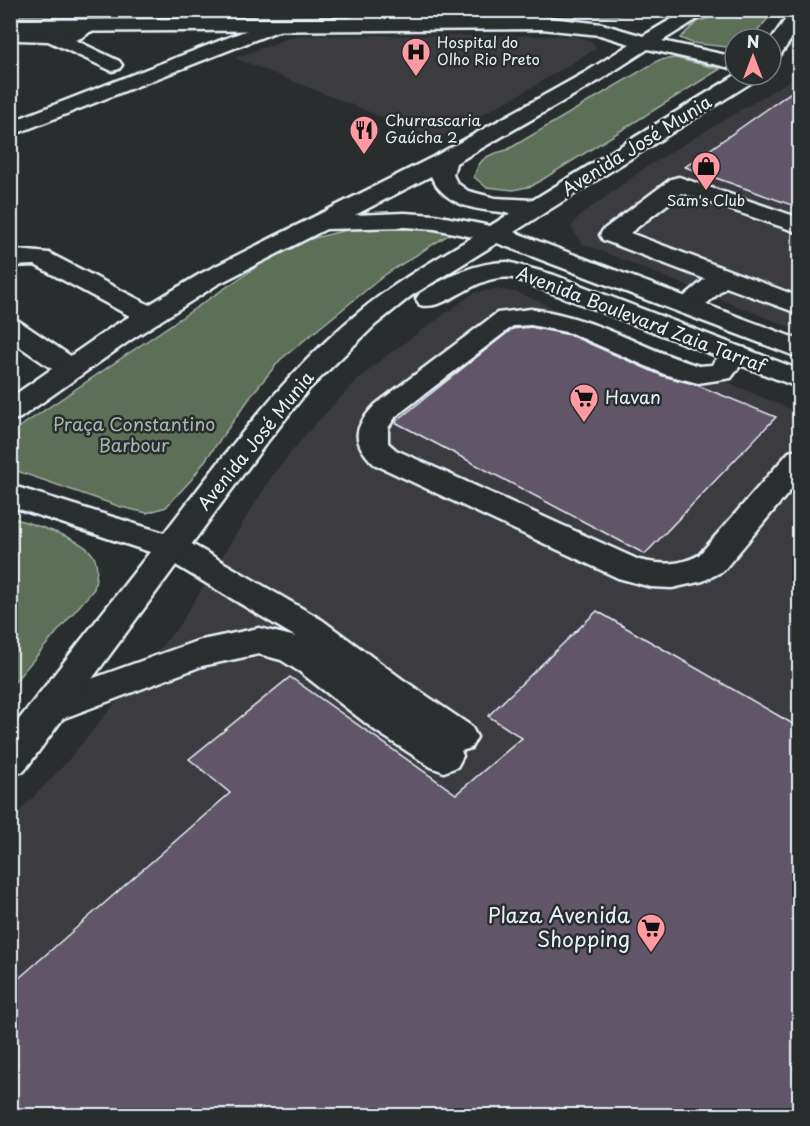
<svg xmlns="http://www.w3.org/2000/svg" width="810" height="1126" viewBox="0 0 810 1126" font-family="'Playpen Sans',sans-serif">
	<rect width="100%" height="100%" fill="#2a2d2e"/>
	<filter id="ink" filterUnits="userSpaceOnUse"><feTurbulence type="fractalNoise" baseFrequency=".0167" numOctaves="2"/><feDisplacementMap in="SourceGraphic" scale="12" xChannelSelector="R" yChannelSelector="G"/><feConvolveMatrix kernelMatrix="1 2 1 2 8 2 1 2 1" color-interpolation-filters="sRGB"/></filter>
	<g filter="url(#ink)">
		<path fill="#3a3a3f" d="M296,35L573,36L590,40L597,48L517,96L436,139L235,58Z
			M799,75V331L581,243L571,227L578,217L646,167Z
			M494,289L517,292L799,413V1115H11L10,821L65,764L180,624L274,473L308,432L355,382L386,356L474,293Z"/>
		<path fill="#5c6f58" stroke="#a2b0a8" stroke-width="1.5" d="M10,11L11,10L271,11L11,16Z
			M371,11H653C620,18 585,17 551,17C491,16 431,14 371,11Z
			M729,11H774L751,39H735V48L692,43L680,38L697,22Z
			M675,58L720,69L532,186L513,190L486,187L474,177C479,157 488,155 507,150L659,60Z
			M381,226H412L453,232L386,274L280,360L254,392L192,479L166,507L147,513L121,507L11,469V433L268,259L306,240L347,230Z
			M11,517C31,525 84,537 94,557C99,566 96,578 94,589L11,686Z"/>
		<path fill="#605767" stroke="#e8f1f8" stroke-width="1.5" d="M800,86V208L685,167Z
			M531,327L570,335L663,376L697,385L776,417L645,554L395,422L512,329Z
			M597,611L800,728V1116H10V986L230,793L189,759L290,677L456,794L522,738L488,716Z"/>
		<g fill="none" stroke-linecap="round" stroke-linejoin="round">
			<g stroke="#e8f1f8" stroke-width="5">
				<path id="minor" d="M276,19L283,21L285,25L283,29L10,136V122Z
					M15,20L22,22L30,30L70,29L78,22H92L94,26C90,33 83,38 75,40L119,61L122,65L119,69L112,71L48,41L18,40L10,32V21Z
					M679,177L800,218V233L682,193L630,233L800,297V314L726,287C711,299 698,316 678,311L674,305L705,279L603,240L600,235L603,230L671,179Z
					M16,250L49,253L159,310L163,316L159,322L150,324L141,322L35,265L10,266V251Z
					M531,309C597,317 639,348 699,366L712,365C722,352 727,344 745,348L749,354L731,378L698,383L664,374L571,333L531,325L513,326L396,416L388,428V443L396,450L639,560C661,565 679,566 699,555L789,452L800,449V479L723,571L703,581L672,588L651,587L618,578L374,464C350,440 354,427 376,404L497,313Z
					M10,319L19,321L81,363L85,369L81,375L71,377L61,375L10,340Z
					M171,536L183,539L322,620L402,679L471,726L477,737L471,748L461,751L463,756L457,767L444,772L431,767L376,731L300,672L281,660L259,654L202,666L51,723L38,718L33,708L38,698L197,641L259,628L296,637L159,555L155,547L159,539Z"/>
			</g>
			<g stroke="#e8f1f8" stroke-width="5">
				<path id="major" d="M687,10H712L662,41L735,57V69L648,49L600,80L456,163L453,175L457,183L468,191L495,198L533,200L736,75H760L757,79L514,232L800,340V358L497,243L411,296L375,325L309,389L264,446L24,771L10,775V731L150,552L10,506V485L164,533C224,456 282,375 358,313C393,283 433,261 473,237L435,229L404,227L326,229L218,284L132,339L20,418L10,421V398L112,327L200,274L437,155L586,72L630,44L600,35L542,29L10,32V20L542,17L602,24L643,36ZM431,176C446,208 479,210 511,213L490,226L435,215L404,213L355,215Z
					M792,10H800V27L778,58L771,60V40Z
					M508,262L554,275L800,370V388L513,278C474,273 448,312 420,305L416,299L420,293C447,277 475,262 508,262Z"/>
			</g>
			<g stroke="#e8f1f8" stroke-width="5">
				<path id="highway" d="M337,10H368L415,16L422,18L424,22L422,26C396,32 364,21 340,14Z"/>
			</g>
			<use href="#minor" fill="#2a2d2e" fill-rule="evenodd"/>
			<use href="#major" fill="#2a2d2e" fill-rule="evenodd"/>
			<use href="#highway" fill="#2a2d2e" fill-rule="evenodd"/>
		</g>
	</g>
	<defs>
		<g id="hospital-pin" transform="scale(1.5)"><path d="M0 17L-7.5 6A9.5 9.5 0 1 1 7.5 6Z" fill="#ff9aa2" stroke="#2a2d2e"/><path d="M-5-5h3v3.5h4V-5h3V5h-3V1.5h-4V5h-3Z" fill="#111"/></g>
		<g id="restaurant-pin" transform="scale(1.5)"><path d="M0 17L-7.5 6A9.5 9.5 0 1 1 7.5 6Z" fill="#ff9aa2" stroke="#2a2d2e"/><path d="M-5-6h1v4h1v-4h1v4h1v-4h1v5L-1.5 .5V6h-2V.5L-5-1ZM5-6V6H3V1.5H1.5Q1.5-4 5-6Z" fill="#111"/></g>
		<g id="shop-pin" transform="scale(1.5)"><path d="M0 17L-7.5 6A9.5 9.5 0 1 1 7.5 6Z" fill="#ff9aa2" stroke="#2a2d2e"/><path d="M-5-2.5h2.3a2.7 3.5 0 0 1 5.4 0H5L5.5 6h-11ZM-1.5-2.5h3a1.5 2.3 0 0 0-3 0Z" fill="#111"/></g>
		<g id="supermarket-pin" transform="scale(1.5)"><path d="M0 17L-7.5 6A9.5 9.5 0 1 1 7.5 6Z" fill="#ff9aa2" stroke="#2a2d2e"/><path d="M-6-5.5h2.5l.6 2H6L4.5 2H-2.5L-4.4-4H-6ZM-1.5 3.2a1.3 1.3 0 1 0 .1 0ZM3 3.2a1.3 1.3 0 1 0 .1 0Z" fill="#111"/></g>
	</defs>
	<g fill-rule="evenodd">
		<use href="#hospital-pin" x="416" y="52"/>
		<use href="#restaurant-pin" x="364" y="130"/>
		<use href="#shop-pin" x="706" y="166"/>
		<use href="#supermarket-pin" x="584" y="398"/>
		<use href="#supermarket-pin" x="651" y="928"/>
	</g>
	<g text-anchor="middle" stroke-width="5" stroke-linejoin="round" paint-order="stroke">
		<g font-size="15" fill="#e8f1f8" stroke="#2a2d2e" text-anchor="start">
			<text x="437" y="48">Hospital do<tspan x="437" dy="17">Olho Rio Preto</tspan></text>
			<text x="385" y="126">Churrascaria<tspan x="385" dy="17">Gaúcha 2</tspan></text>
			<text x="706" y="206" text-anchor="middle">Sam's Club</text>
		</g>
		<g font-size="18" fill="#e8f1f8" stroke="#2a2d2e">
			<text transform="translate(637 146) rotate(-32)" y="6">Avenida José Munia</text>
			<text transform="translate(641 320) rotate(21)" y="6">Avenida Boulevard Zaia Tarraf</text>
			<text transform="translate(256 441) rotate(-51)" y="6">Avenida José Munia</text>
		</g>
		<g font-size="18" fill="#e8f1f8" stroke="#2a2d2e" text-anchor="start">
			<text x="605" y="404">Havan</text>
		</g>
		<g font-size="18" fill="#a9b6b0" stroke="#2a2d2e">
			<text x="134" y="431">Praça Constantino<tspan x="134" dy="21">Barbour</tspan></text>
		</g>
		<g font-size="21" fill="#e8f1f8" stroke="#2a2d2e" text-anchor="end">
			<text x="630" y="923">Plaza Avenida<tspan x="630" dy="24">Shopping</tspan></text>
		</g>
	</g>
	<rect width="810" height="1126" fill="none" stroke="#2a2d2e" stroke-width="36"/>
	<rect x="18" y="18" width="774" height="1090" fill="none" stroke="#e8f1f8" stroke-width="2" filter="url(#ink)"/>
	<g transform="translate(753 57)"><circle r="28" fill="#2a2d2e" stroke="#767b7f" stroke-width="1.5"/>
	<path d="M0-4.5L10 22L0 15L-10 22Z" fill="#ff9aa2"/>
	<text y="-9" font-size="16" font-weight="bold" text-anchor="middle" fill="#e8f1f8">N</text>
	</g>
</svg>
